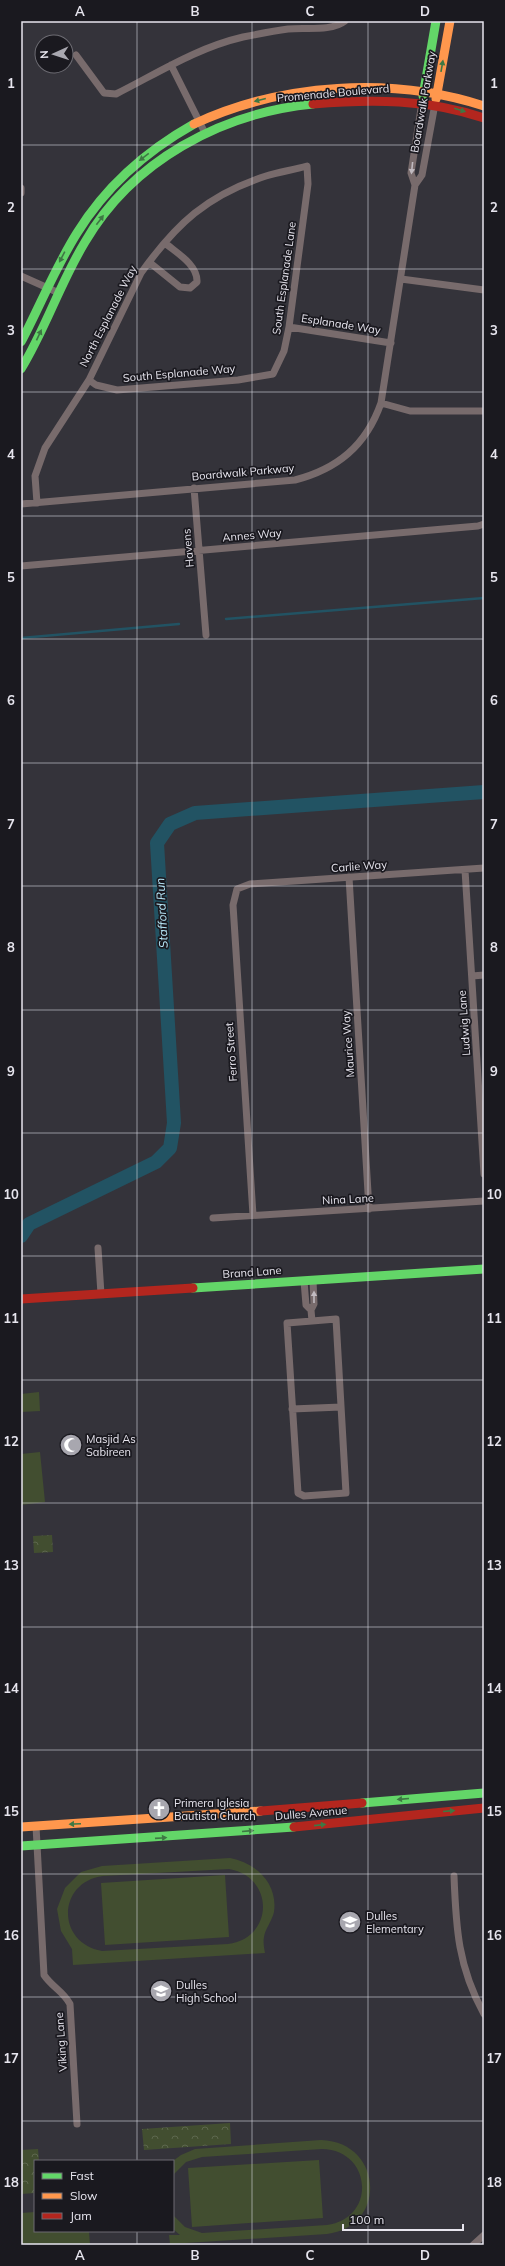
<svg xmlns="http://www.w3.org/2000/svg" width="505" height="2266" viewBox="0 0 505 2266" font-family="Mulish,sans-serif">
	<defs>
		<pattern id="park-crowns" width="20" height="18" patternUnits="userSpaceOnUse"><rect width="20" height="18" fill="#424e30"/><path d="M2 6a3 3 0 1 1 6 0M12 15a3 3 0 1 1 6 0" fill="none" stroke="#5d674e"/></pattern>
	</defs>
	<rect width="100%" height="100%" fill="#34333a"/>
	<path fill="#424e30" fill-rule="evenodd" d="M39,1392L40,1411L21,1412V1394Z
		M40,1452L45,1502L21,1505V1454Z
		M230,1858C256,1863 278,1883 274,1912C272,1921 265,1929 264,1937C263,1942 264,1948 265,1953L73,1965L72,1949L61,1931L57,1909L65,1888L81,1872L102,1866ZM229,1869C275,1877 274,1938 228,1944L102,1951C56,1943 57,1882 103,1876Z
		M225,1875L229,1937L105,1945L101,1883Z
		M321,2140C383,2142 388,2226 327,2234L170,2244L169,2235H180L173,2229V2215L185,2227L202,2233L327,2225C377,2218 372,2150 322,2149L202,2157L186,2162L173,2175V2161L181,2155L195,2149Z
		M319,2160L323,2218L192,2227L188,2168Z
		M35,2212V2231H89L90,2245H21V2213Z"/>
	<path fill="url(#park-crowns)" d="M52,1535L53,1552L34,1553L33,1536Z
		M230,2123L231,2144L144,2150L142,2129Z
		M38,2149L39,2161H35V2193L21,2194V2150Z"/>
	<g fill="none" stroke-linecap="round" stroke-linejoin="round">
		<path stroke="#225363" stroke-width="2.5" d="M226,619L484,598
			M21,638L179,624"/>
		<path stroke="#225363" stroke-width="14" d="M21,1236L29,1224L156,1162L170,1148L174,1123L157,843L170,824L195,813L484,792"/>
		<path stroke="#786b6c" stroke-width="7" d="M76,55L104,93L116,94C158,73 196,48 243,37C258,34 273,31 288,29C305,27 331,32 345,21
			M171,65L205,133
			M415,185L422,175L435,104
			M21,188V193
			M149,262L180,287L190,288L197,282C198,265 177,253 165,243
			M21,276L59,293
			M401,279L484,290
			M289,327L391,343
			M381,403L410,411H484
			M194,488L206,635
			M37,503L35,476L45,448L89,380L141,273C176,224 207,195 266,176C279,172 293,170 307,166L308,184L289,327L284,351L273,374L238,380L117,390L96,385L89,380
			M21,504L295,480C337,469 366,446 381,403L415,185L411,173L422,102
			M21,566L478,526L484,524
			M465,870L484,1174
			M349,877L369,1209
			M472,976L484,975
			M253,1215L233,905L237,889L250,884L484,868
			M213,1218L484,1201
			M98,1248L101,1294
			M304,1281L306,1305L311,1310L314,1304L313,1280
			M311,1310L312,1321L287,1323L298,1493L304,1496L346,1493L336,1319L312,1321
			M292,1409L341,1407
			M36,1826L44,1975C52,1987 63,1991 70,2004L77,2124
			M454,1876C456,1928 458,1967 484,2014
			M473,2245L484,2235"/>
		<path stroke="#63d668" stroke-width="9" d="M423,96L436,21
			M21,342C40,306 55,268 77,233C106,186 146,151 194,124
			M21,369C46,328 60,283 85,242C132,161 221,113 313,104
			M193,1288L484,1269
			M362,1803L484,1793
			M21,1846L294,1827"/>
		<path stroke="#ff974d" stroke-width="9" d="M436,99L450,21
			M194,124C282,83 392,76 484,106
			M21,1827L261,1811"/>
		<path stroke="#b3261e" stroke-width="9" d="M313,104C372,99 427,99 484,118
			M21,1299L193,1288
			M261,1811L362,1803
			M294,1827L484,1808"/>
	</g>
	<defs><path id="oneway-solid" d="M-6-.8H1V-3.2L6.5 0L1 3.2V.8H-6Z"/></defs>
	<g fill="#3e7844">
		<use href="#oneway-solid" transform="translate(442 66) rotate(-80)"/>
		<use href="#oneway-solid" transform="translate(260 100) rotate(166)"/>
		<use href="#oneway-solid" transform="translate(460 110) rotate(17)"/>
		<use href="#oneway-solid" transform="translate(144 157) rotate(143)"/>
		<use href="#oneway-solid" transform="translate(100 220) rotate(-53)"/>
		<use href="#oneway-solid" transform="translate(62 257) rotate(118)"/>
		<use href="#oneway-solid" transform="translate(39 335) rotate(-65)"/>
		<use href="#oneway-solid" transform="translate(403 1799) rotate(175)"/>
		<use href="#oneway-solid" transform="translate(449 1811) rotate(-5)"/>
		<use href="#oneway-solid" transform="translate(75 1824) rotate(177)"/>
		<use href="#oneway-solid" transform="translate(320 1825) rotate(-6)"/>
		<use href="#oneway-solid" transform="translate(248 1831) rotate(-5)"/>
		<use href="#oneway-solid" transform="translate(161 1838) rotate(-4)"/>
	</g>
	<g fill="#c0bac0">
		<use href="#oneway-solid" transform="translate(412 168) rotate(96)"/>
		<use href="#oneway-solid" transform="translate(314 1297) rotate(-90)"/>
	</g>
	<path fill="none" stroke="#e7e5ee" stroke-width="1" stroke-opacity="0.55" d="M137,21V2161M252,21V2245M368,21V2245M21,145H484M21,269H484M21,392H484M21,516H484M21,639H484M21,763H484M21,886H484M21,1010H484M21,1133H484M21,1256H484M21,1380H484M21,1503H484M21,1627H484M21,1750H484M21,1874H484M21,1997H484M21,2121H484M137,2231V2245"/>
	<defs>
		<g id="mosque-disc" transform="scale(1.15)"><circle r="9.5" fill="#a8a7af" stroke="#1a191f"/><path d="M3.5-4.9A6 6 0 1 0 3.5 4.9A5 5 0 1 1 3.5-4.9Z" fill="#fff"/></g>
		<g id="church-disc" transform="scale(1.15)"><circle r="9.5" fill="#a8a7af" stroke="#1a191f"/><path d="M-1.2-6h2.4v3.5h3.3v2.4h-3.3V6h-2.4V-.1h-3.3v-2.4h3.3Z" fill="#fff"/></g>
		<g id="school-disc" transform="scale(1.15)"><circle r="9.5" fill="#a8a7af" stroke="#1a191f"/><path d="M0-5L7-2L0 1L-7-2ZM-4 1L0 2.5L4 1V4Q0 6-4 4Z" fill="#fff"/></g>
	</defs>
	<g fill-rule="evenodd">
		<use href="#mosque-disc" x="71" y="1445"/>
		<use href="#church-disc" x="159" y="1809"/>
		<use href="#school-disc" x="350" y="1922"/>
		<use href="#school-disc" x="161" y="1991"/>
	</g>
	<g text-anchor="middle" stroke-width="3.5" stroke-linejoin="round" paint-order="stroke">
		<g font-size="11" fill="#e7e5ee" stroke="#1a191f">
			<text transform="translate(333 93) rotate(-5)" y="4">Promenade Boulevard</text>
			<text transform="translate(423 102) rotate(-80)" y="4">Boardwalk Parkway</text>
			<text transform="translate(284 278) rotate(-82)" y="4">South Esplanade Lane</text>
			<text transform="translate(108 316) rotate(-63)" y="4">North Esplanade Way</text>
			<text transform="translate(341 324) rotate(9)" y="4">Esplanade Way</text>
			<text transform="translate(179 373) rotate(-5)" y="4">South Esplanade Way</text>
			<text transform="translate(243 472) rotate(-5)" y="4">Boardwalk Parkway</text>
			<text transform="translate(252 535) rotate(-5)" y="4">Annes Way</text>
			<text transform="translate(188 548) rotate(-95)" y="4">Havens</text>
			<text transform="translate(359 866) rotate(-4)" y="4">Carlie Way</text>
			<text transform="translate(464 1023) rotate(-94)" y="4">Ludwig Lane</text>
			<text transform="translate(348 1044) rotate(-94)" y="4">Maurice Way</text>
			<text transform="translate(231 1052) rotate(-94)" y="4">Ferro Street</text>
			<text transform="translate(348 1199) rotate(-3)" y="4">Nina Lane</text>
			<text transform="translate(252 1272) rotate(-4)" y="4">Brand Lane</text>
			<text transform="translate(311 1813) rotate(-5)" y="4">Dulles Avenue</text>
			<text transform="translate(61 2042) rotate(-94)" y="4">Viking Lane</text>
		</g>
		<g font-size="11" fill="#e7e5ee" stroke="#1a191f" text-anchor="start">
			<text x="86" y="1443">Masjid As<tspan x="86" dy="13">Sabireen</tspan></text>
			<text x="174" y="1807">Primera Iglesia<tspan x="174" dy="13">Bautista Church</tspan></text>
			<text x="366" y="1920">Dulles<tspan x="366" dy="13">Elementary</tspan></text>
			<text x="176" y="1989">Dulles<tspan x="176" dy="13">High School</tspan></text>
		</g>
		<g font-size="12" font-style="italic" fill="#b7e8f9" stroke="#1a191f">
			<text transform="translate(162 913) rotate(-93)" y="4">Stafford Run</text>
		</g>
	</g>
	<rect width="505" height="2266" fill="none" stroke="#1a191f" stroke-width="44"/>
	<rect x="34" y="2160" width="140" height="72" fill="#1a191f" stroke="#6c6b72"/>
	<rect x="42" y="2173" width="20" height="6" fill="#63d668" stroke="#6c6b72"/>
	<text x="70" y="2180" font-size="12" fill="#e7e5ee">Fast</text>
	<rect x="42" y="2193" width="20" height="6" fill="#ff974d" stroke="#6c6b72"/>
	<text x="70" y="2200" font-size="12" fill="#e7e5ee">Slow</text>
	<rect x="42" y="2213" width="20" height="6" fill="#b3261e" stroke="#6c6b72"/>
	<text x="70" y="2220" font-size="12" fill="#e7e5ee">Jam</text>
	<g transform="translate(54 54) rotate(267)"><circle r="19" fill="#1a191f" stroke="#6c6b72"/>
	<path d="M0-3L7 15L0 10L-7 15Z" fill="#a8a7af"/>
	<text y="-6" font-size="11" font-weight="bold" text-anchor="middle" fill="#e7e5ee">N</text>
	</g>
	<path d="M343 2224v6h120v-6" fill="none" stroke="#e7e5ee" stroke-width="2"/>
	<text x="349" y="2224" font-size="12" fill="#e7e5ee" stroke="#1a191f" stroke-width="3" paint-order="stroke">100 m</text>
	<rect x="22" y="22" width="461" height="2222" fill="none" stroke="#e7e5ee" stroke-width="1.5"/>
	<g font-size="13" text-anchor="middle" font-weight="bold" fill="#e7e5ee">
		<text x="80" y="16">A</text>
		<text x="195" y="16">B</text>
		<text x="310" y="16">C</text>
		<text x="425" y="16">D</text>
		<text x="11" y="88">1</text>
		<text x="494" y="88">1</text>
		<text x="11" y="212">2</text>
		<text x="494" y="212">2</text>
		<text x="11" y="335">3</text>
		<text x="494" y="335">3</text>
		<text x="11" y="459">4</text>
		<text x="494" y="459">4</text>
		<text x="11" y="582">5</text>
		<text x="494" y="582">5</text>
		<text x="11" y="705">6</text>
		<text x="494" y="705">6</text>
		<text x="11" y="829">7</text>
		<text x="494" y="829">7</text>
		<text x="11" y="952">8</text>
		<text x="494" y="952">8</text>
		<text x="11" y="1076">9</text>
		<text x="494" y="1076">9</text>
		<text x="11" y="1199">10</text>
		<text x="494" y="1199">10</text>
		<text x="11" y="1323">11</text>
		<text x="494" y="1323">11</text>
		<text x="11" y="1446">12</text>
		<text x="494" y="1446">12</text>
		<text x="11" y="1570">13</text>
		<text x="494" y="1570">13</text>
		<text x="11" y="1693">14</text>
		<text x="494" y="1693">14</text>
		<text x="11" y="1816">15</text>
		<text x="494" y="1816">15</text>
		<text x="11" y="1940">16</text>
		<text x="494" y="1940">16</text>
		<text x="11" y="2063">17</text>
		<text x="494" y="2063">17</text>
		<text x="11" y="2187">18</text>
		<text x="494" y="2187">18</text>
		<text x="80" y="2260">A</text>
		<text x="195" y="2260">B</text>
		<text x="310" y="2260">C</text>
		<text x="425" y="2260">D</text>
	</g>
</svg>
